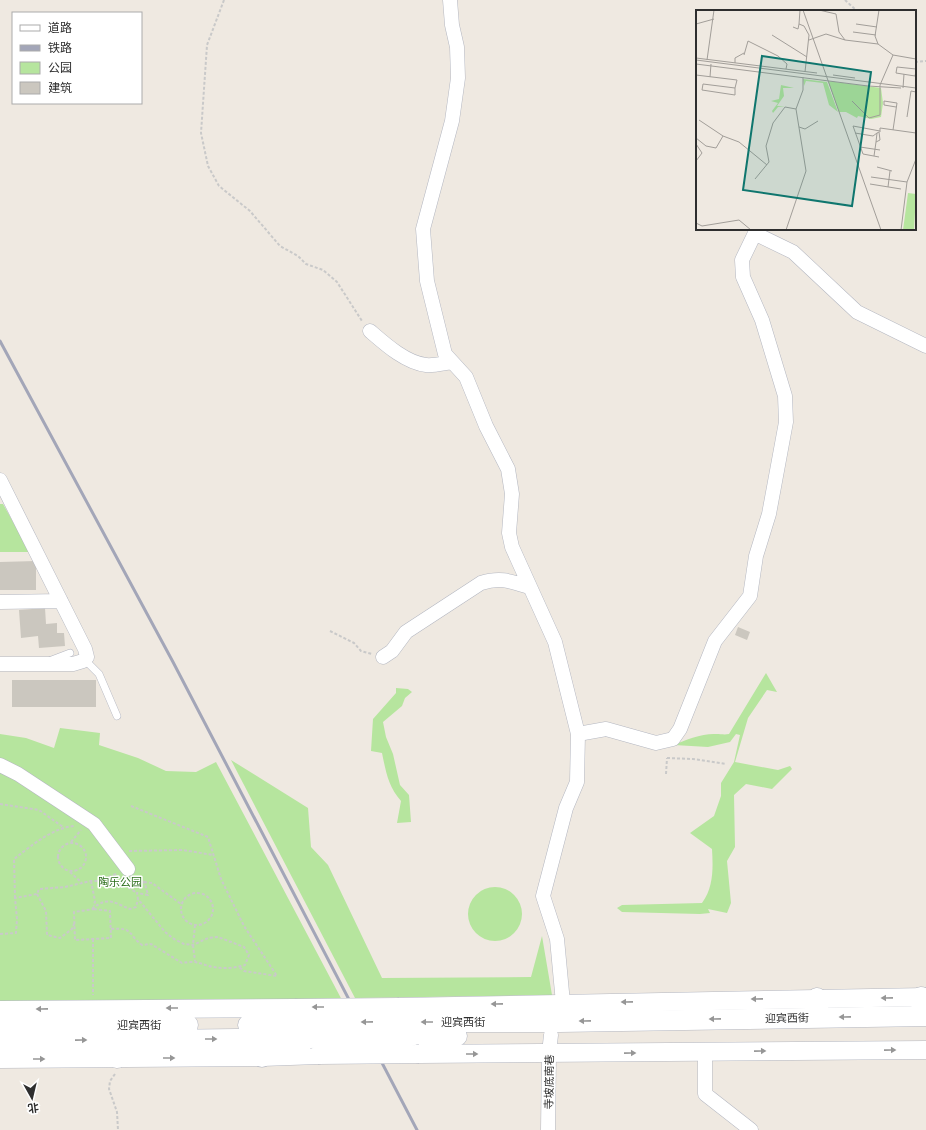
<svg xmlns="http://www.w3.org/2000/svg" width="926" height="1130" viewBox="0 0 926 1130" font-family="'Titillium Web','Noto Sans SC',sans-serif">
	<rect width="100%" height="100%" fill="#efe9e1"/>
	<path fill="#b6e59e" d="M0,504H3L30,552H0Z
		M766,673L777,692L767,690L748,718L735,762L778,770L790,766L792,769L772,789L746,784L734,795L735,847L727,861L731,903L727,913L708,909L710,913L700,914L622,912L617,908L622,905L702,903C714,887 713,867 712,849L690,833L714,816L721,796V783L734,762L740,735L736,734L730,742L708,747L674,745C684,740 704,733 716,734C721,734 724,735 729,734Z
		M396,688L408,689L412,692L405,698L402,706L383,722L386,737L393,754L400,785L409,795L411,822L397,823L401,801C388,786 386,772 382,753L371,751L373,719L396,693Z
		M60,728L100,733L99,745L138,758L166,771L196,772L216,762L343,1002L0,1003V734L26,738L54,748Z
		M231,760L308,808L311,847L328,865L382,978L531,977L542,936L552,995L355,998Z
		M468 914a27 27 0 1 1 54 0a27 27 0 1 1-54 0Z"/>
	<path fill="#cbc7bf" d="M36,561V590H0V562Z
		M45,608L46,624L57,623V633H64L65,646L39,648L38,636L21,638L19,610Z
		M738,627L750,632L747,640L735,635Z
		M12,680H96V707H12Z"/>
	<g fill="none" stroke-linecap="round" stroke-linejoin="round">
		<g stroke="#b4b7c1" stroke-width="8">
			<path id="service" d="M85,660L99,674L117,716
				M49,661L70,653"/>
		</g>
		<g stroke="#b4b7c1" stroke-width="15">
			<path id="minor" d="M450,0L452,25L457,47L458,78L452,121L423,229L427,281L445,354L466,377L486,426L508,469L512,494L509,533L512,547L555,642L578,734L577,782L566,808L543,896L557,939L563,1003L561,1014
				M756,234L793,252L857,312L926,346
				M370,331C385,344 406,363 426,365C434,366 444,363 452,362
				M0,480L85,649L87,657L83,661L73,664H0
				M0,602L61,601
				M383,657L392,651L406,632L481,583C500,577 510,581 529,587
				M578,734L606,729L656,743L673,739L680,729L715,641L750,596L756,556L769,514L786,422L785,396L762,320L743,277L742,260L757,229
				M0,765L18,774L94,824L128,869
				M705,1052V1094L751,1130
				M548,1130L549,1053L551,1035"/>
		</g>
		<g stroke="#b4b7c1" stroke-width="19">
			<path id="tertiary" d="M399,1007L926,997
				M0,1010L295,1008
				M419,1054L926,1050
				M0,1059L262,1057L318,1055"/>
		</g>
		<g stroke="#b4b7c1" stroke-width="21">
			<path id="secondary" d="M921,997L922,1016
				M817,998L819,1017
				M406,1022H560L926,1016
				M248,1025L302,1023
				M0,1027L188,1025
				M411,1036H457
				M262,1039V1057
				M0,1042L310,1038
				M117,1058L118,1040"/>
		</g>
		<path stroke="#c9c9c9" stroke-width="2" stroke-dasharray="3 2" stroke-linecap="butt" d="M224,0L207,45L201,133L208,166L219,186L250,211L280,246L298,256L306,264L323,270L337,282L362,321
			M845,0L857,11
			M915,62L926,61
			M330,631L354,643L361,651L372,654
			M667,758L693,759L726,764
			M666,774L667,758
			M0,804L39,810L63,827
			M131,806L208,837L221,879L244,926L277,976L244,971L239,967
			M71,842L81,830
			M58 857a14 14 0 1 1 28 0a14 14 0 1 1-28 0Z
			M129,851L183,850L213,855
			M70,872L82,883
			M116,874L106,878L120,882
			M91,881L95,901L94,906
			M120,882L137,893
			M144,882L152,883L181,904
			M181 909a16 16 0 1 1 32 0a16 16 0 1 1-32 0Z
			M37,894L46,911L47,935L60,938L72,929L74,924
			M15,898L14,859C31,846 52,828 74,826
			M94,909L110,911L111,938L75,940L74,912Z
			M94,909L93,908C109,896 114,903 130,909L136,907L138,899
			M195,925L193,945L195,961
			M111,929C134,927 128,935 142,945L151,944L182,963C198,960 199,964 213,967C224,969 235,968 245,965L249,955L244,947L218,937L208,938L193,945L184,944L174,939L165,932L138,899L137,893L148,895L145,884L139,876
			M0,934L16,933L17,919L15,898L37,894L39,889L65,887L91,881H112
			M93,939V995
			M115,1074L110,1081L109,1089L117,1112L118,1130"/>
		<use href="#service" stroke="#fff" stroke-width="7"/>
		<use href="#minor" stroke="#fff" stroke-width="14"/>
		<use href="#tertiary" stroke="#fff" stroke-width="18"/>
		<use href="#secondary" stroke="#fff" stroke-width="20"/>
		<path stroke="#a3a6b8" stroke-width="3" d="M0,341L173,662L417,1130"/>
		<g stroke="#b4b7c1" stroke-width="19" stroke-linecap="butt">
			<path id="tertiary-bridge" d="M295,1008L399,1007
				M318,1055L419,1054"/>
		</g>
		<g stroke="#b4b7c1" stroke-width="21" stroke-linecap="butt">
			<path id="secondary-bridge" d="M302,1023L406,1022
				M310,1038L411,1036"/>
		</g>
		<use href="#tertiary-bridge" stroke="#fff" stroke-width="18"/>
		<use href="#secondary-bridge" stroke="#fff" stroke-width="20"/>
	</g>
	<defs><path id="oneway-solid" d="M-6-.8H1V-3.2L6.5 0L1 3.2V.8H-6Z"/></defs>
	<g fill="#969696">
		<use href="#oneway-solid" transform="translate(887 998) rotate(179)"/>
		<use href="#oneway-solid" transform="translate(757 999) rotate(179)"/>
		<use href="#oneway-solid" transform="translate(627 1002) rotate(179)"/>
		<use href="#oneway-solid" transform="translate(497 1004) rotate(179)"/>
		<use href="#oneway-solid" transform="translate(318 1007) rotate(180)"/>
		<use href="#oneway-solid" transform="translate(172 1008) rotate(-180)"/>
		<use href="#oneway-solid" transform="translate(42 1009) rotate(179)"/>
		<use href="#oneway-solid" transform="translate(845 1017) rotate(179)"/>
		<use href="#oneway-solid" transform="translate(715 1019) rotate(179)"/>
		<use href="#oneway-solid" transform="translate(585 1021) rotate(179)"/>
		<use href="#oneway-solid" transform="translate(367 1022) rotate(179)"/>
		<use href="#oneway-solid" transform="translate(427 1022) rotate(-180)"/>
		<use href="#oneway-solid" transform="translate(211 1039)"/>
		<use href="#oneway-solid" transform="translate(81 1040) rotate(-1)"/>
		<use href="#oneway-solid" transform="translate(890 1050) rotate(-1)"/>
		<use href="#oneway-solid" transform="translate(760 1051) rotate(-1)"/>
		<use href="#oneway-solid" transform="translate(630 1053) rotate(-1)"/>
		<use href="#oneway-solid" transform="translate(472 1054)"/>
		<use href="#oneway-solid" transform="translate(169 1058)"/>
		<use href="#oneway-solid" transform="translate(39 1059)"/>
	</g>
	<g text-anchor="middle" stroke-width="3" stroke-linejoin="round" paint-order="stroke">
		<g font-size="11" fill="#2c6e1b" stroke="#fff">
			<text x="120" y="886">陶乐公园</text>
		</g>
		<g font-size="11" fill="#2e2e2e" stroke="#fff">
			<text transform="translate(787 1018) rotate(-1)" y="4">迎宾西街</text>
			<text x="463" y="1026">迎宾西街</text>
			<text x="139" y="1029">迎宾西街</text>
			<text transform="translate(549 1082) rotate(-89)" y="4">寺坡底南巷</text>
		</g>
	</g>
	<g transform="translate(696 10)">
		<rect width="220" height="220" fill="#efe9e1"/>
		<path d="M107,69L131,72L142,102L133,95L127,73L110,71L108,76ZM132,71L185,78L187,93L185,107L175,109L162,106L161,108L150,102H143ZM85,75L98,78H87L88,86L81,96H89L82,97L77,103L76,101L82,93L75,91L83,89ZM212,183L220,184L218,220H207Z" fill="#b6e59e"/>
		<path fill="none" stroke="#a29e99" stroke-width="1" d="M107,0L185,220M123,0L140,4L143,22L149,30M0,14L18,9M103,14L104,0M160,14L181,17M97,17L102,19L103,14L108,16L113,25L109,62M157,22L180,25M76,25L111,47M113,30L130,24L149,30L182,34L197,45L220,49M182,34L179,26L183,0M48,45L52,31L82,46L91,54L90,59M0,48L121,63M0,50L220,78M11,50L18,0M39,53V48L48,43M0,54L172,76L205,78M220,59L201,57L200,63L219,66L220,61M0,65L41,70L39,78V85L6,80L7,74L39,78M137,65L159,68M14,67L15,54M207,78L208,64M156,91L173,108L184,105V75L197,45M211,107L215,81L220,82M3,110L27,126L43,132L71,155M103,117L109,119L122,111M197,120L201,93L188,91V95L200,97M184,122V118L220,123M159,123L177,126L181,123M0,128L10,136L20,138L27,126M0,134L6,143L0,151M164,137L184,140M178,146L180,132L184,130L183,122L181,123L180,132M183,147L167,144L157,116L184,121M181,157L196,161M175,167L211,172M59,169L73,152L70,136L77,113L89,97L100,99M0,172V206M174,174L205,179M192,177L194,161M0,213L6,216L43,210L55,220M90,220L110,161L100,99L107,80V67M205,220L211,172L220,149"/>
		<path fill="#0f766e" fill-opacity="0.15" stroke="#0f766e" stroke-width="2" d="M66,46L175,62L156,196L47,180Z"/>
		<rect width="220" height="220" fill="none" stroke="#2e2e2e" stroke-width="2"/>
	</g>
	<rect x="12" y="12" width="130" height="92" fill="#ffffff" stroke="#ababab"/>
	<rect x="20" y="25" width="20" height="6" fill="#ffffff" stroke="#ababab"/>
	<text x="48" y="32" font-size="12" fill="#2e2e2e">道路</text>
	<rect x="20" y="45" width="20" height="6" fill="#a3a6b8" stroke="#ababab"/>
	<text x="48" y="52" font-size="12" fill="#2e2e2e">铁路</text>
	<rect x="20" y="62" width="20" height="12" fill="#b6e59e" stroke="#ababab"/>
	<text x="48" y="72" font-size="12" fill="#2e2e2e">公园</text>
	<rect x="20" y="82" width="20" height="12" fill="#cbc7bf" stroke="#ababab"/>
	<text x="48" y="92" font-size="12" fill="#2e2e2e">建筑</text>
	<g transform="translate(32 1098) rotate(172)" stroke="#ffffff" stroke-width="3" paint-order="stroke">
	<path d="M0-3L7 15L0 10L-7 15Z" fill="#2e2e2e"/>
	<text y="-6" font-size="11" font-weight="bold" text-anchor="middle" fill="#2e2e2e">北</text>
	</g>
</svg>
